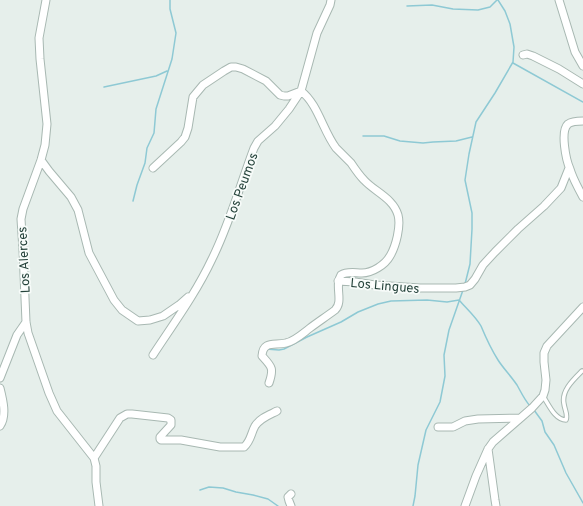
<svg xmlns="http://www.w3.org/2000/svg" width="583" height="506" viewBox="0 0 583 506" font-family="Overpass,sans-serif">
	<rect width="100%" height="100%" fill="#e6efeb"/>
	<g fill="none" stroke-linecap="round" stroke-linejoin="round">
		<path stroke="#8ec9d4" stroke-width="1.5" d="M407,6L432,5L453,9L478,10L490,7L497,0
			M513,63L583,102
			M104,87L156,76L167,71
			M363,136H384L400,141L423,143L433,142L456,141L472,137
			M133,201L137,185L145,163L147,148L154,133L156,109L172,59L176,33L170,9V0
			M465,284L470,264L472,229V213L465,180L469,154L476,122L495,93L513,62L514,47L510,24L505,11L498,0
			M266,349L279,350L284,349L307,337L341,322L358,312L378,304L391,301L427,300L447,302L459,300C466,308 476,317 481,326C486,338 491,349 498,360C503,368 511,376 517,385C521,392 524,399 530,406
			M534,410L542,421L545,432L554,445L566,473L583,503
			M200,490L209,487L223,488L236,492L253,495L268,499L278,506
			M413,506L415,496L418,465L426,430L440,402L445,376L444,355L449,330L463,290"/>
		<g stroke="#a8b8b2" stroke-width="5.5">
			<path id="service" d="M543,396C549,405 555,420 566,420C568,414 565,411 564,404C561,391 573,380 582,371"/>
		</g>
		<g stroke="#a8b8b2" stroke-width="9">
			<path id="minor" d="M46,0L39,38L40,59L47,124L45,145L41,160L23,209L21,219L23,250L26,322L28,333L49,393L57,411L94,458L96,466V482L99,506
				M559,0L575,52L583,66
				M523,55L527,54L533,56L559,69L583,84
				M583,121C578,121 572,121 568,124C560,131 566,160 570,169C573,179 578,188 583,197
				M41,160L49,171L71,197L78,210L89,253L114,300L122,310L138,321L150,320L163,316L179,305L188,297
				M153,168L181,142L185,137L188,128L193,97L203,85L224,71L231,67H236L243,69L266,81L280,95L284,96H288L301,91C318,104 323,131 336,148C341,153 346,158 351,163C355,169 359,175 364,180C375,192 393,198 398,215C401,226 396,246 390,256C385,265 372,273 362,273C355,273 347,271 341,275C334,286 344,301 335,310C327,316 318,322 310,328C302,334 295,341 286,343C275,346 263,340 262,356C272,367 274,368 269,383
				M338,281L355,282L375,285L420,288H456L465,287L470,285L475,279L483,265L495,252L518,229L544,206L561,188L569,168
				M153,355C174,323 196,293 212,259C230,223 240,185 254,148L258,141L275,126L289,109L301,91L317,33L330,5L331,0
				M0,378L17,335L26,322
				M0,388C3,400 7,416 0,426
				M438,427H453L465,421L478,419L520,418
				M488,449L495,500L496,506
				M94,458L120,418L127,414H132L168,418L171,420V425L160,437V439L161,440H181L220,447H244C251,441 251,433 255,426C260,418 269,415 277,411
				M291,506L289,501L288,497L291,494
				M465,506L476,476L488,449L493,442L532,408L543,396L545,390L546,380L544,362V353L547,346L583,307"/>
		</g>
		<use href="#service" stroke="#fff" stroke-width="3.5"/>
		<use href="#minor" stroke="#fff" stroke-width="7"/>
	</g>
	<g text-anchor="middle" stroke-width="3.5" stroke-linejoin="round" paint-order="stroke">
		<g font-size="13" fill="#24423a" stroke="#f7fbf9">
			<text transform="translate(241 186) rotate(-70)" y="5">Los Peumos</text>
			<text transform="translate(23 260) rotate(-93)" y="5">Los Alerces</text>
			<text transform="translate(385 285) rotate(5)" y="5">Los Lingues</text>
		</g>
	</g>
</svg>
